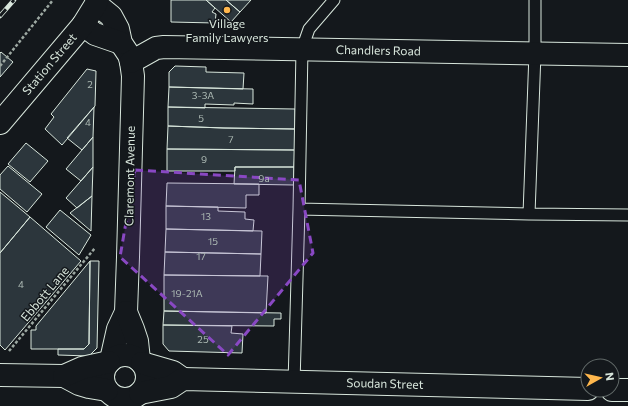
<svg xmlns="http://www.w3.org/2000/svg" width="628" height="406" viewBox="0 0 628 406" font-family="Commissioner,sans-serif">
	<rect width="100%" height="100%" fill="#14181c"/>
	<path fill="#2c363c" stroke="#d8e6dc" d="M171,0H206L215,8L212,12L216,14L215,23L171,22Z
		M206,0H226L240,12L231,22Z
		M226,0H251L240,12Z
		M1,52L13,62L0,77V53Z
		M175,66L206,67V72L244,73L243,89L169,87V72Z
		M87,69L96,71L95,106L62,145L45,129L54,117L51,114Z
		M169,87L253,89V104L234,103V105L205,104V108L168,107Z
		M94,107L93,137L82,150L67,138Z
		M168,107L295,109V129L224,128L168,126Z
		M168,126L224,128L295,129V150L167,149Z
		M93,137V167L81,181L66,169Z
		M26,143L48,161L30,182L8,164Z
		M167,149L295,150L294,167H235V171H167Z
		M8,166L42,194L27,212L0,189V175Z
		M93,167L92,196L77,208L66,198Z
		M235,167H294V185L234,184Z
		M167,183L259,184V195H246V208L166,206Z
		M0,192L30,217L0,253Z
		M92,196L91,231L70,213Z
		M166,206L218,207V211L245,212V219L254,220L253,231L166,229Z
		M60,210L91,235L79,255L46,227Z
		M30,217L81,261L5,350L0,345V253Z
		M166,229L262,231L261,254L165,252Z
		M165,252L261,254L260,276L164,275Z
		M90,261L89,344L84,349H31V330H36V326Z
		M90,261H99L97,348L89,356L58,355V349H84L89,344Z
		M164,275L268,276L266,313L164,311Z
		M164,311L281,313V319H274V326L163,325Z
		M163,325L232,326L231,333L243,334L242,353L169,351L163,344Z"/>
	<g fill="none" stroke-linecap="round" stroke-linejoin="round">
		<g stroke="#d8e6dc" stroke-width="13">
			<path id="lane" d="M299,209L529,214L628,215
				M529,214L535,53V0
				M294,383L299,209L302,49L309,29L334,0"/>
		</g>
		<g stroke="#d8e6dc" stroke-width="24">
			<g id="street">
				<path d="M96,4L111,16L118,29L121,43L129,55L131,62L133,76L128,257L126,312L118,329L111,360"/>
				<path d="M83,25L95,34L121,43"/>
				<path id="s1" d="M131,62L156,48L164,47L628,55"/>
				<path d="M126,312L133,329L137,341L139,360"/>
				<circle cx="125" cy="377" r="22"/>
				<path d="M142,363L173,372L183,379"/>
				<path d="M0,375L64,376L79,384L89,387L107,390"/>
				<path d="M64,376L82,368L109,362"/>
				<path d="M612,390H628"/>
				<path id="s2" d="M140,393L171,387L183,379L588,389"/>
			</g>
		</g>
		<g stroke="#d8e6dc" stroke-width="24">
			<g id="secondary">
				<path id="s3" d="M0,123L83,25L96,4L97,0"/>
			</g>
		</g>
		<path stroke="#9da8a2" stroke-width="2.5" stroke-dasharray="3 2" stroke-linecap="butt" d="M0,66L53,0
			M9,351L95,248"/>
		<use href="#lane" stroke="#14181c" stroke-width="11"/>
		<use href="#street" stroke="#14181c" stroke-width="22"/>
		<use href="#secondary" stroke="#14181c" stroke-width="22"/>
		<g stroke="#d8e6dc" stroke-width="4.5">
			<path id="rail" d="M0,16L14,0"/>
		</g>
		<use href="#rail" stroke="#14181c" stroke-width="3" stroke-dasharray="9" stroke-linecap="butt"/>
	</g>
	<path fill="#8948c3" fill-opacity="0.2" stroke="#8948c3" stroke-width="3" stroke-dasharray="8 5" stroke-linejoin="round" d="M135,170L299,180L313,253L228,355L120,257Z"/>
	<circle fill="#ffb74d" stroke="#14181c" stroke-width="1.5" cx="227" cy="10" r="4"/>
	<g text-anchor="middle" stroke-width="3" stroke-linejoin="round" paint-order="stroke">
		<g font-size="10" fill="#adbab4">
			<text x="90" y="88">2</text>
			<text x="203" y="99">3-3A</text>
			<text x="201" y="122">5</text>
			<text x="88" y="126">4</text>
			<text x="231" y="143">7</text>
			<text x="204" y="163">9</text>
			<text x="264" y="182">9a</text>
			<text x="206" y="220">13</text>
			<text x="213" y="245">15</text>
			<text x="201" y="260">17</text>
			<text x="21" y="288">4</text>
			<text x="187" y="297">19-21A</text>
			<text x="203" y="343">25</text>
		</g>
		<g font-size="12" fill="#d8e6dc" stroke="#14181c">
			<text x="227" y="28">Village<tspan x="227" dy="14">Family Lawyers</tspan></text>
		</g>
		<g font-size="12" fill="#d8e6dc" stroke="#14181c">
			<text dy="4" stroke="none"><textPath href="#s1" startOffset="251">Chandlers Road</textPath></text>
			<text dy="4" stroke="none"><textPath href="#s3" startOffset="77">Station Street</textPath></text>
			<text transform="translate(130 176) rotate(-89)" y="4">Claremont Avenue</text>
			<text transform="translate(45 294) rotate(-50)" y="4">Ebbott Lane</text>
			<text dy="4" stroke="none"><textPath href="#s2" startOffset="248">Soudan Street</textPath></text>
		</g>
	</g>
	<g transform="translate(600 378) rotate(82)"><circle r="19" fill="#14181c" stroke="#626a69"/>
	<path d="M0-3L7 15L0 10L-7 15Z" fill="#ffb74d"/>
	<text y="-6" font-size="11" font-weight="bold" text-anchor="middle" fill="#d8e6dc">N</text>
	</g>
</svg>
